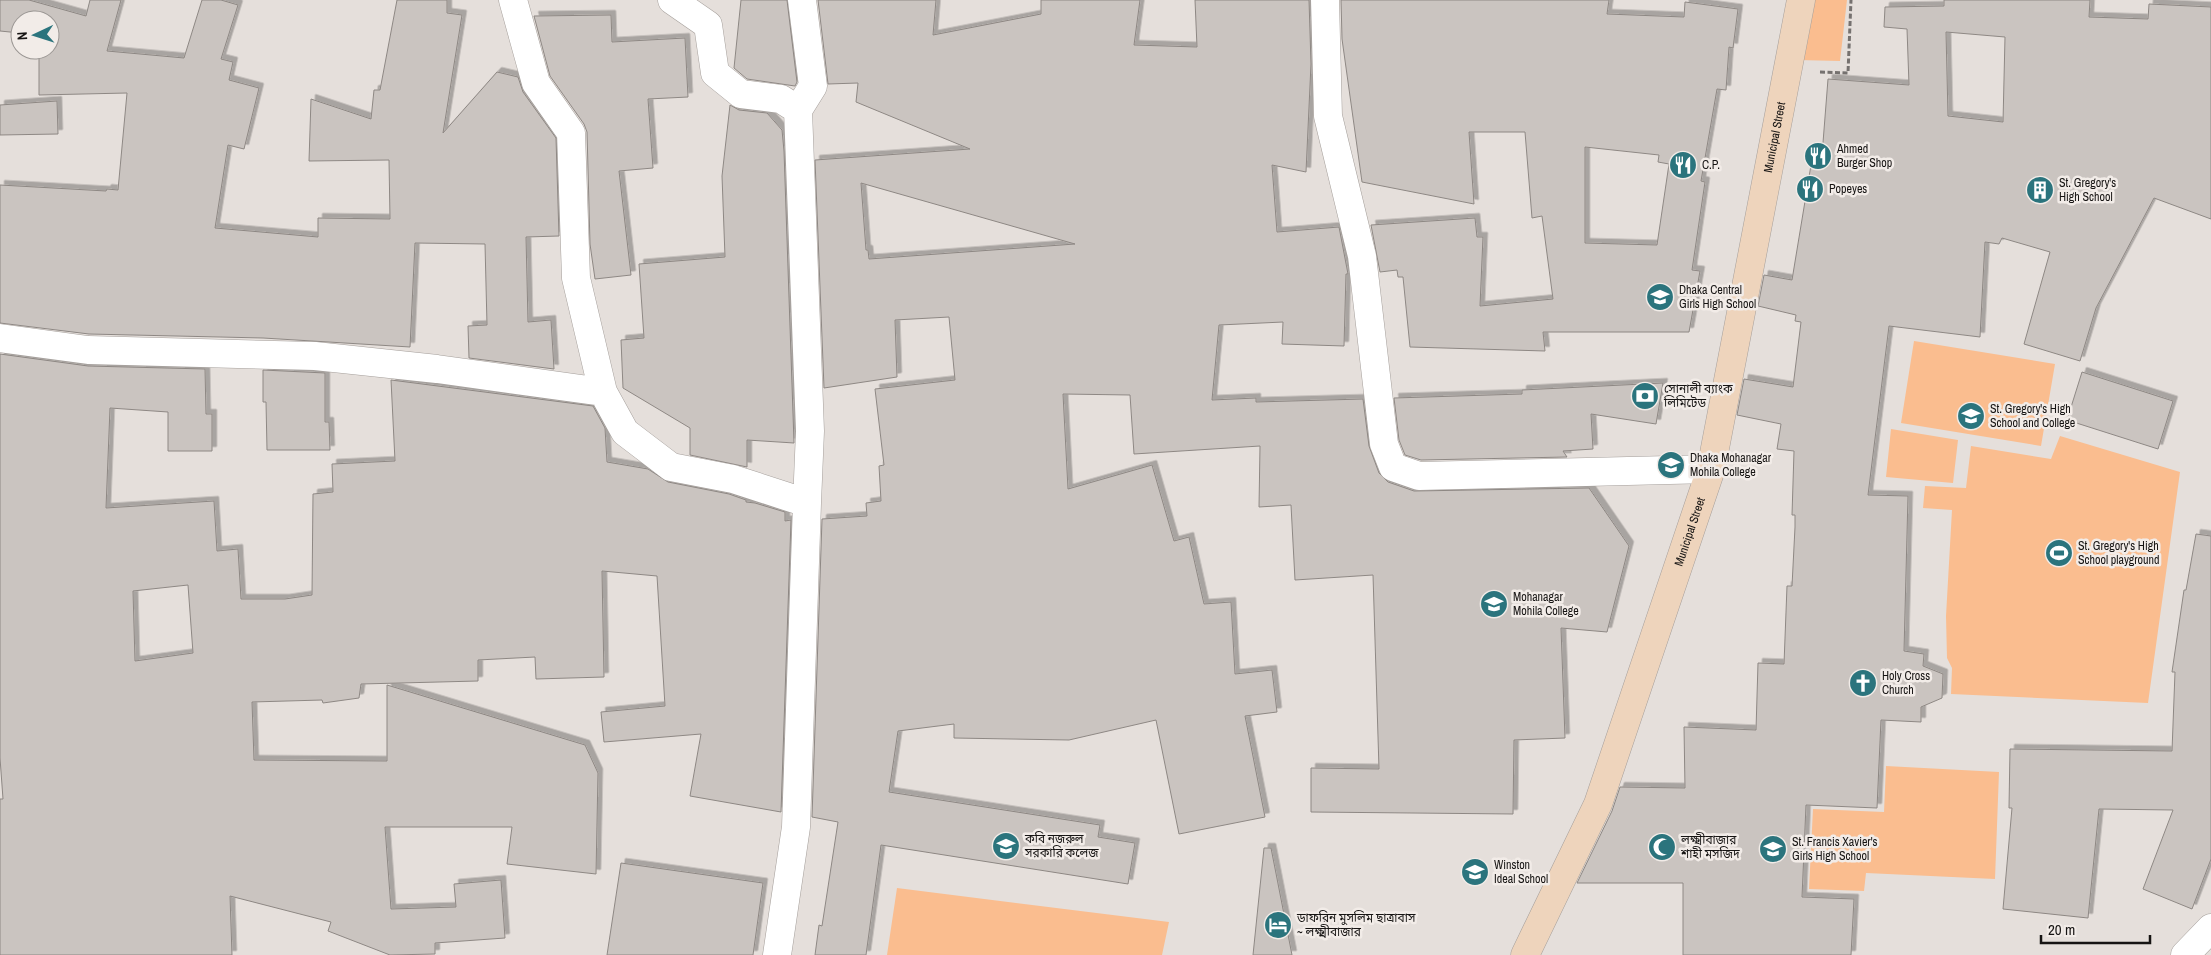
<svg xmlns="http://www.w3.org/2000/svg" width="2211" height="955" viewBox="0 0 2211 955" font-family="'Archivo Narrow','Noto Sans Bengali',sans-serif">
	<defs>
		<filter id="shadow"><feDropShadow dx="4.5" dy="-4.5" stdDeviation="0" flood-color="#0004"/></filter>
	</defs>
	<rect width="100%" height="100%" fill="#e5dfdb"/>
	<path fill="#fabd8f" d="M1808,0H1847L1840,61L1797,60Z
		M1914,341L2055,364L2041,446L1901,423Z
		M1891,429L1958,440L1953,483L1886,477Z
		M2060,436L2180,472L2148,703L1951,694L1952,668L1947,658L1946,616L1952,510L1923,508L1925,486L1966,488L1971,446L2051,459Z
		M1886,766L1999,772L1995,879L1866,873L1864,891L1809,889L1813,809L1884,812Z
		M897,888L1169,922L1162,955H887Z"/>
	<path fill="#cac4c0" stroke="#8e8884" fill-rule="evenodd" filter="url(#shadow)" d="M0,0H29L86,16L90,0H121L107,51L184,58L202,0H221L238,5L221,59L233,62L229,80L259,88L244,149L228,145L215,228L318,237V218L390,219L389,160L309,161L311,99L371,119L374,90H380L397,0H447V13L462,15L443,133L497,72L518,77L523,92L556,138L559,236L526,237L528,322L551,320L554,369L469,358L468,326L487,325L485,244L415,243L410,347L263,338L89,334L0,323V185L106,191L107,189L118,190L127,93L39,95V50H50V20H20V33L0,31Z
		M741,0H787L797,82L795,86L747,79L734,68Z
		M818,0H936L933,35L1041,14V0H1140L1134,45L1197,47L1195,0H1309L1311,64L1306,172L1272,165L1277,232L1339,227L1348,274H1346L1344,346L1282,344L1283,322L1219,325L1212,400L1256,398V402L1363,399L1369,446L1379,473L1388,482L1414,491L1589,488L1629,546L1607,632L1561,628L1565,738L1514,740L1513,814L1311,812V768L1379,769L1373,575L1295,580L1291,505L1259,507L1260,446L1134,454L1130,395L1063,394L1068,489L1152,465L1174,541L1189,537L1204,604L1231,602L1235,674L1272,670L1277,712L1245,716L1265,817L1179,834L1156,720L1069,740L954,738V724L898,731L889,792L1100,825L1098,837L1135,843L1128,884L881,845L866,955H815L819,925L822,926L838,822L812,817L822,519L867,516L866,503L881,501L879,466L884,465L875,389L955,380L949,317L895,320L897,377L824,388L815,160L970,149L856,102L858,83L828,84ZM861,183L1075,244L869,259L868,250H866Z
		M1341,0H1609L1607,14L1684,17L1685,2L1738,9L1733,48L1729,47L1726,90L1717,89L1701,181L1705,182L1692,270L1700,271L1689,332H1543L1545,351L1410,347L1403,277H1398L1397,270L1380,272L1371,225L1475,218L1477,237H1483L1480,306L1553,299L1542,216L1532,218L1525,132H1469L1474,204L1362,182L1342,39ZM1585,147L1659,155L1658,162L1669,164L1657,245L1585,243Z
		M1944,0H2090L2089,17L2148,19L2149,4L2211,7V219L2154,198L2096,308L2080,361L2024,344L2050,252L2002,238L1999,244L1985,242L1980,337L1889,326L1868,495L1908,496L1904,651L1924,654L1923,666L1943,674L1942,698L1921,707V722L1881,720L1877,808L1806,805L1802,897L1854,899L1851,955H1683V883H1577L1612,811L1620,787L1685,788L1684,727L1756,730L1758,663L1784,664L1787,586H1792L1795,527V515H1792L1794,451L1777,449L1781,424L1737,415L1744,379L1793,387L1801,322L1795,321L1796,315L1758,306L1764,275L1792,280L1811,165L1821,168L1828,79L1909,85L1907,29L1884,27L1885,7L1944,6ZM1946,32L2005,37L2003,122L1948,116Z
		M611,15L612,42L685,38L688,97L648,99L653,168L619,171L631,275L595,279L590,244L587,132L584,124L550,76L534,16Z
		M57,101L58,134L0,135V105Z
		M730,105L739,110L767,113L782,130L784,151L794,443L747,440V467L690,455V428L623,388L621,340L644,338L639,264L725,257L722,176Z
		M0,354L88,366L205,369L206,414H212V451H168V412L110,408L106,508L214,501L217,551L238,549L241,599H285L312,595L313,494L333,492L332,464L395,461L391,380L593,406L605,428L607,462L648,469L668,482L729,494L746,500V502L755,503L785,512V521L791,520L781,812L690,796L701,734L604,742L601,712L665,706L657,576L602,571L604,677L536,679L535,657L478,660V681L361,684L359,698L323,703L322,700L252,702L254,760L387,761V685L585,745L598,773L596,874L507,864L512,827H385L391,909L456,907L454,884L501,880L505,938L435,943V954L390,955L328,931L331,922L230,896L232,955H0V799H3L0,758ZM188,585L193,653L135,661L133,591Z
		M263,370L325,373V422H329L330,450H267L266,402H263Z
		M2082,372L2173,401L2158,449L2067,420Z
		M1663,383L1656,424L1591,414L1593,449L1563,451L1567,457L1421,460L1405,455L1399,440L1394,398L1522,394V390Z
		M2196,534L2211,536V859L2192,909L2143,889L2173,810L2099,809L2088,918L2003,909L2012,808H2009L2010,749L2172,751L2175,672H2172L2184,590H2186Z
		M1264,848H1271L1292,955H1253Z
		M621,863L763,883L753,955H607Z"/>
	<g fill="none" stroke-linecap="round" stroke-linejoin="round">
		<g stroke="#a59f9b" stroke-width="29">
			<path id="street" d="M513,0L536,83L571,133L576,278L603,392L625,432L671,467L733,479L807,503L796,827L777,955
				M672,0L708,25L715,73L741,94L781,99L798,110L810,431L807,503
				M1325,0L1328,116L1362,256L1384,444L1393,467L1419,476L1711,469
				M798,110L813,86L802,0
				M0,338L88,350L315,356L437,369L603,392
				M2185,955L2211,928"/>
		</g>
		<g stroke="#a59f9b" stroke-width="29">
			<g id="secondary">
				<path id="s1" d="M1525,955L1598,804L1711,469L1801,0"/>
			</g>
		</g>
		<path stroke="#75716f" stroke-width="3" stroke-dasharray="5 2.5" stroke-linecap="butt" d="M1820,72L1848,73L1851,0"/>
		<use href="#street" stroke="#fff" stroke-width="28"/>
		<use href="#secondary" stroke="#eed4bc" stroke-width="28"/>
	</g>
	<defs>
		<g id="restaurant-disc" transform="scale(1.4375)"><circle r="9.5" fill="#2b747d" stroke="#f2ece8"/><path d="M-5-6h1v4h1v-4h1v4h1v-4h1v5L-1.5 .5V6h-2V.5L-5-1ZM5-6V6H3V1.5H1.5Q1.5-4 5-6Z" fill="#fff"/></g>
		<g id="building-disc" transform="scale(1.4375)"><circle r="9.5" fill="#2b747d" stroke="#f2ece8"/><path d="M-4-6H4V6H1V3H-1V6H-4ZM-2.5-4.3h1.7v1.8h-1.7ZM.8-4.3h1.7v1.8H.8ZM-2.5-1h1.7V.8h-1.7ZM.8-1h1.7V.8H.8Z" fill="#fff"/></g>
		<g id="school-disc" transform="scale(1.4375)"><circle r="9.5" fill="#2b747d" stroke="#f2ece8"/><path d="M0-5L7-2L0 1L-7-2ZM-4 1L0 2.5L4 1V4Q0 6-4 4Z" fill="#fff"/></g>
		<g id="bank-disc" transform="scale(1.4375)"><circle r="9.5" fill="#2b747d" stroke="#f2ece8"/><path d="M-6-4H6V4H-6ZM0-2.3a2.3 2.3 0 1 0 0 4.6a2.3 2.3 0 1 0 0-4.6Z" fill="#fff"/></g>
		<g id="university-disc" transform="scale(1.4375)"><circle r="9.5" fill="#2b747d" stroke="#f2ece8"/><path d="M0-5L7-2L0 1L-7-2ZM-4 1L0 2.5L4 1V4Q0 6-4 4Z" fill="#fff"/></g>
		<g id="stadium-disc" transform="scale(1.4375)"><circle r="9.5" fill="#2b747d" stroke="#f2ece8"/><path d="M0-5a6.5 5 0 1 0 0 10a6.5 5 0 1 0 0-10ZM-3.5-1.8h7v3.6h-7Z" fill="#fff"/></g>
		<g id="church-disc" transform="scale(1.4375)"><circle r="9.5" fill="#2b747d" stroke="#f2ece8"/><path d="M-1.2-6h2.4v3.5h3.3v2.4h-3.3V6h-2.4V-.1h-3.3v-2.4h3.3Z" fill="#fff"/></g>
		<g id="mosque-disc" transform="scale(1.4375)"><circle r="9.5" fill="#2b747d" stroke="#f2ece8"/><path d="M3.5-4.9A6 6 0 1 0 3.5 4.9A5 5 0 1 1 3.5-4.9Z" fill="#fff"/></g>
		<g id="hotel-disc" transform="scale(1.4375)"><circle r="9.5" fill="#2b747d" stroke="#f2ece8"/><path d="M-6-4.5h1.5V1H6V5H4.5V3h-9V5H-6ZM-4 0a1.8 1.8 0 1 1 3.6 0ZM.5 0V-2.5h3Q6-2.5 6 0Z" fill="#fff"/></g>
	</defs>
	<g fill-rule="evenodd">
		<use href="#restaurant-disc" x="1818" y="156"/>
		<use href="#restaurant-disc" x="1683" y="165"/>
		<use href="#restaurant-disc" x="1810" y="189"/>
		<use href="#building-disc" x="2040" y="190"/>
		<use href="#school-disc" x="1660" y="297"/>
		<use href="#bank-disc" x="1645" y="396"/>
		<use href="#school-disc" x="1971" y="416"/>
		<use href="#university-disc" x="1671" y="465"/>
		<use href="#stadium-disc" x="2059" y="553"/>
		<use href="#university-disc" x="1494" y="604"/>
		<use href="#church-disc" x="1863" y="683"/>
		<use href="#university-disc" x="1006" y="846"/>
		<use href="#mosque-disc" x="1662" y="847"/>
		<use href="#school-disc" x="1773" y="849"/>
		<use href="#school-disc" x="1475" y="872"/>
		<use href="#hotel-disc" x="1278" y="925"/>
	</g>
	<g text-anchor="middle" stroke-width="5" stroke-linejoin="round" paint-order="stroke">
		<g font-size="12" fill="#161413" stroke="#f2ece8">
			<text dy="4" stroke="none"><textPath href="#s1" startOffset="859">Municipal Street</textPath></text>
			<text dy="4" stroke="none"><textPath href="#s1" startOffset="455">Municipal Street</textPath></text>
		</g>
		<g font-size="12" fill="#161413" stroke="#f2ece8" text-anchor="start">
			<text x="1837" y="153">Ahmed<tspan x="1837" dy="14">Burger Shop</tspan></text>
			<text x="1702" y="169">C.P.</text>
			<text x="2059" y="187">St. Gregory's<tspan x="2059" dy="14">High School</tspan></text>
			<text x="1829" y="193">Popeyes</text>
			<text x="1679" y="294">Dhaka Central<tspan x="1679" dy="14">Girls High School</tspan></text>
			<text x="1664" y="393">সোনালী ব্যাংক<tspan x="1664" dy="14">লিমিটেড</tspan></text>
			<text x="1990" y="413">St. Gregory's High<tspan x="1990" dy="14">School and College</tspan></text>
			<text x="1690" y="462">Dhaka Mohanagar<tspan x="1690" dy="14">Mohila College</tspan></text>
			<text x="2078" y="550">St. Gregory's High<tspan x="2078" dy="14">School playground</tspan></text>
			<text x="1513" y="601">Mohanagar<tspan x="1513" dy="14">Mohila College</tspan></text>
			<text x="1882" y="680">Holy Cross<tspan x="1882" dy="14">Church</tspan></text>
			<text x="1025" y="843">কবি নজরুল<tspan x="1025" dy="14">সরকারি কলেজ</tspan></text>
			<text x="1681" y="844">লক্ষ্মীবাজার<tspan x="1681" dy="14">শাহী মসজিদ</tspan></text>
			<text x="1792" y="846">St. Francis Xavier's<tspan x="1792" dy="14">Girls High School</tspan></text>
			<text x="1494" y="869">Winston<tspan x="1494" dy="14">Ideal School</tspan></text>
			<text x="1297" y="922">ডাফরিন মুসলিম ছাত্রাবাস<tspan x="1297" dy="14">~ লক্ষ্মীবাজার</tspan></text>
		</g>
	</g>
	<g transform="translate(35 35) rotate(266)"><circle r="24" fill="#f2ece8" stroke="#9a9693"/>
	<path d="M0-4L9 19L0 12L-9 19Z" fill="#2b747d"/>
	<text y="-8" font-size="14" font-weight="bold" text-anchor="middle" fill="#161413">N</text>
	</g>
	<path d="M2041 935v8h109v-8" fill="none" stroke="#161413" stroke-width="2.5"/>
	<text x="2048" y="935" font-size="15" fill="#161413" stroke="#f2ece8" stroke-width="4" paint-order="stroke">20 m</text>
</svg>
